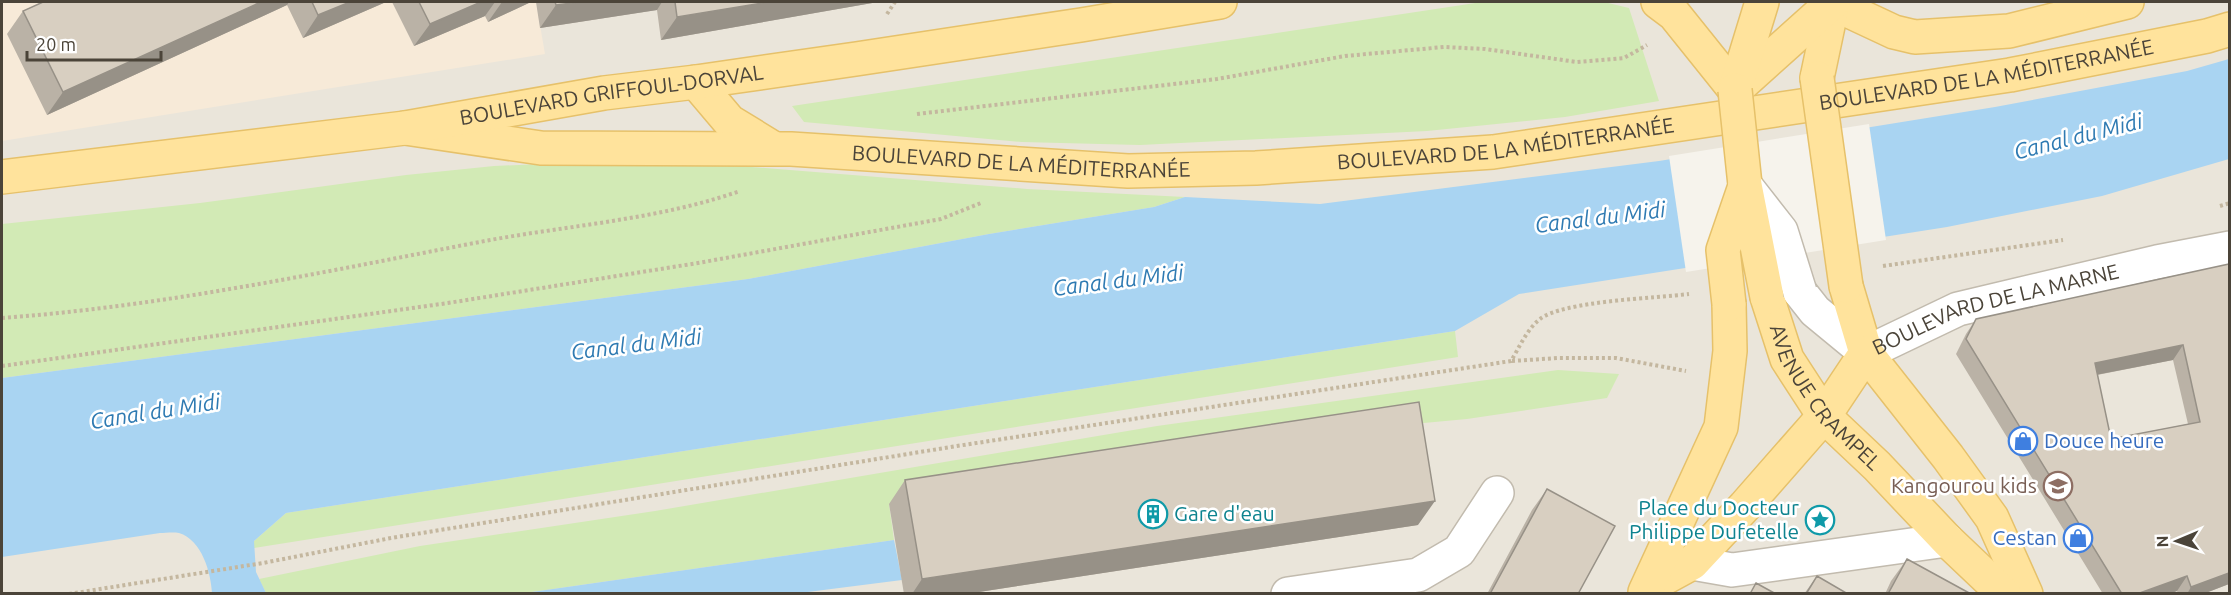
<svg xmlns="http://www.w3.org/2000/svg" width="2231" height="595" viewBox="0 0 2231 595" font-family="Ubuntu,sans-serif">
	<rect width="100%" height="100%" fill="#f6f3ec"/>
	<path fill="#eae5da" d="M2,2H2229V593H2Z"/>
	<path fill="#f7ead8" d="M2,2H536L545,54L2,141Z"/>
	<path fill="#d2eab5" d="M1482,2H1604L1629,8L1659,101L1565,117L1427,131L1140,145L1022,142L804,122L792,106Z
		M586,162L726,165L1027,189L1185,197L1154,207L989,234L748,279L2,378V224L200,203L406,175L494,166Z
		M1455,331L1458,357L254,548V541L286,513Z
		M1558,370L1619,374L1607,398L1467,419L1402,425L889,504L894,540L518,594L266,593L259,579L420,546L655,511L1157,426Z"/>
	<path fill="#a9d4f2" d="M2229,59V159L2102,196L1947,227L1519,294L1455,331L286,513L254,541L256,572L266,593H212C211,573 202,540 179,533C173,532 165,533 160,533L2,557V378L748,279L989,234L1154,207L1185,197L1320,204L1659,161L1995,107L2187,71Z
		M894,540L902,580L792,594H518Z"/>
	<path fill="#f6f3ec" d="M1869,124L1886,240L1686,272L1669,156Z"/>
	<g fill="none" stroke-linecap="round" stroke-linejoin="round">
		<g stroke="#c2bbae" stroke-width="36">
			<g id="minor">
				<path id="s1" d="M1800,292L1815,311L1866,353L1958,309L2157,262L2230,248"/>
				<path d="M1692,563L1732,570L1947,540"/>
				<path d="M1288,594L1418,575L1459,551L1497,493"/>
			</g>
		</g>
		<g stroke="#e6c16a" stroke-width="36">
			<g id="major">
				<path d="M1658,2L1674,14L1735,90"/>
				<path d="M1832,3L1894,32L1915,37L2009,31L2127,2"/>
				<path d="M1817,78L1833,2"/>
				<path d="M696,82L729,121L773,148"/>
				<path d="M1735,90L1832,3"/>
				<path d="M1735,90L1762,2"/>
				<path id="s2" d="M405,128L541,148L791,149L1128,171L1256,168L1493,152L2010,75L2207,36L2230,29"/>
				<path id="s3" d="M2,177L405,128L604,93L696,82L856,59L1081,25L1220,2"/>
				<path d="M1846,286L1866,353L1948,457L1992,518L2026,594"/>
				<path id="s4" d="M1767,297L1787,359L1824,416L1877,466L1947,540L2004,594"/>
				<path d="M1648,587L1692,563L1745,506L1824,416L1866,353"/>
				<path d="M1645,592L1721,427L1730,351L1729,304"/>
			</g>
		</g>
		<path stroke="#c4b79f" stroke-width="4" stroke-dasharray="3 3" stroke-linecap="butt" d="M887,14L895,2
			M917,114L1217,79L1345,56L1444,47L1485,49L1577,62L1624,58L1647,45
			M2220,206L2230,203
			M1883,266L2063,240
			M2,318C166,306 328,271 490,240C573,225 660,219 740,191
			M1512,361L1558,358H1616L1686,371
			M2,366L448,303L698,263L941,219L981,203
			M69,594L263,563L391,538L957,446L1511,361C1519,348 1527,329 1540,319C1563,301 1656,298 1689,294"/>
		<use href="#minor" stroke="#fff" stroke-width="33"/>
		<use href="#major" stroke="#ffe39c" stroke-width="33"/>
		<g stroke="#c2bbae" stroke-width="36" stroke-linecap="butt">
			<path id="minor-bridge" d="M1745,185L1781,231L1800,292"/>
		</g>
		<g stroke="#e6c16a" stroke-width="36" stroke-linecap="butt">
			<path id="major-bridge" d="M1817,78L1846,286
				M1735,90L1745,185L1767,297
				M1729,304L1723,250L1745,186"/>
		</g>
		<use href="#minor-bridge" stroke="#fff" stroke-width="33"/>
		<use href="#major-bridge" stroke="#ffe39c" stroke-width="33"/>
	</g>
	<path fill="#bab2a6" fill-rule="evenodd" d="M43,2H386L303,38L287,5L47,115L7,34L23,11Z
		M392,2H531L488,22L485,16L414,46Z
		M536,2H878L661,40L657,10L540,28Z
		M2229,264V584L2203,594H2178L2177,591L2169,594H2103L1956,354L1966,334L1976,319ZM2173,360L2188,424L2111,439L2097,375Z
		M905,480L1418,525L966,594H904L889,504Z
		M1547,489L1578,594H1487L1532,510Z
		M1907,559L1971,594H1885L1891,581Z
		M1817,576L1848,594H1804Z"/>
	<path fill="#979187" d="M261,2H289L287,5L47,115L63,92Z
		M350,2H386L303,38L318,15Z
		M481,2H495L485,16L414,46L430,24Z
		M502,2H531L488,22Z
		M580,2H662L657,10L540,28L556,5Z
		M768,2H878L661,40L677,17Z
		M2183,345L2173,360L2085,377L2095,363Z
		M1435,501L1418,525L966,594H912L922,579Z
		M2229,573V584L2203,594H2187L2191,587Z
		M2187,576L2177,591L2169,594H2137Z"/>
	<path fill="#d8cfc1" stroke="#979187" stroke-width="1.5" fill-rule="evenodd" d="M43,2H261L63,92L23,11Z
		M312,2H350L318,15Z
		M419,2H481L430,24Z
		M555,2H580L556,5Z
		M675,2H768L677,17Z
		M2229,264V573L2191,587L2187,576L2137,594H2122L1966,339L1976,319ZM2183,345L2200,422L2111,439L2095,363Z
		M1419,402L1435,501L922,579L905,480Z
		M1547,489L1615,526L1578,594H1490Z
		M1907,559L1971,594H1888Z
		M1817,576L1848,594H1806Z
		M1756,583L1776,594H1750Z"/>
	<defs>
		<g id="shop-ring" transform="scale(1.5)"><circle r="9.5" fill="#fff" stroke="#3f7fe0" stroke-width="1.5"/><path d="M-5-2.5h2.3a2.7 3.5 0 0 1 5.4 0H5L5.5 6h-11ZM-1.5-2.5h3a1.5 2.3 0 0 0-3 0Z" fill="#3f7fe0"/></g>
		<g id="school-ring" transform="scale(1.5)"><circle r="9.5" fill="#fff" stroke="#8d6e63" stroke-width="1.5"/><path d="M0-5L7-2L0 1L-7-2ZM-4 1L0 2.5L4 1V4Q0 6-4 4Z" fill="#8d6e63"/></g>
		<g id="building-ring" transform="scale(1.5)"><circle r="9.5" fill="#fff" stroke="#0f9aa8" stroke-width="1.5"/><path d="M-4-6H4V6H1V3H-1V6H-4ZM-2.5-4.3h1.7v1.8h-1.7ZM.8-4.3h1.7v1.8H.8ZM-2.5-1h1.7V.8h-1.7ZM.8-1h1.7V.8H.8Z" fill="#0f9aa8"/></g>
		<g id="sight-ring" transform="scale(1.5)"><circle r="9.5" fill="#fff" stroke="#0f9aa8" stroke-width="1.5"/><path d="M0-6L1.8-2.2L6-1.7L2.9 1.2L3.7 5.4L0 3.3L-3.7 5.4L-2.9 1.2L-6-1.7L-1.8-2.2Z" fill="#0f9aa8"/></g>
	</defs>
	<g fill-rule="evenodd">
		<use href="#shop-ring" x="2023" y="441"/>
		<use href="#school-ring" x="2058" y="486"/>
		<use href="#building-ring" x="1153" y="514"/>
		<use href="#sight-ring" x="1820" y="520"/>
		<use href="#shop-ring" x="2078" y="538"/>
	</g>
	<g text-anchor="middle" stroke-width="5" stroke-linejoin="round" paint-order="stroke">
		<g font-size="21" fill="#4b4439" stroke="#fff">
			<text dy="7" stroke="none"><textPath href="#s2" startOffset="1590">BOULEVARD DE LA MÉDITERRANÉE</textPath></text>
			<text dy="7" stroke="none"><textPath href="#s3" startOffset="615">BOULEVARD GRIFFOUL-DORVAL</textPath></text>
			<text dy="7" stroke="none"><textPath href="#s2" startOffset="1104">BOULEVARD DE LA MÉDITERRANÉE</textPath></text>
			<text dy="7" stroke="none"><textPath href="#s2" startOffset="618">BOULEVARD DE LA MÉDITERRANÉE</textPath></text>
			<text dy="7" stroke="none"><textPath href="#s1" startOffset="228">BOULEVARD DE LA MARNE</textPath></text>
			<text dy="7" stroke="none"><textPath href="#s4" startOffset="118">AVENUE CRAMPEL</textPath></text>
		</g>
		<g font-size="21" fill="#366cbe" stroke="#fff" text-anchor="start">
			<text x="2044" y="448">Douce heure</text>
			<text x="2057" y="545" text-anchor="end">Cestan</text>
		</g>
		<g font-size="21" fill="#785e54" stroke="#fff" text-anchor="end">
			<text x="2037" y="493">Kangourou kids</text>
		</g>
		<g font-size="21" fill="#0d838f" stroke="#fff" text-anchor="end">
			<text x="1799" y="515">Place du Docteur<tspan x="1799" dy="24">Philippe Dufetelle</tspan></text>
			<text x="1174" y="521" text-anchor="start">Gare d'eau</text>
		</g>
		<g font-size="22" font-style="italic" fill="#2e7ab2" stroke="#fff">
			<text transform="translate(2078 136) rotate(-14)" y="8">Canal du Midi</text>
			<text transform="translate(1600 217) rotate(-7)" y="8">Canal du Midi</text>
			<text transform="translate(1118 280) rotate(-7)" y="8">Canal du Midi</text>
			<text transform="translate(636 344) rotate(-7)" y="8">Canal du Midi</text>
			<text transform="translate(155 411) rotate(-9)" y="8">Canal du Midi</text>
		</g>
	</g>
	<rect width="2231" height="595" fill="none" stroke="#4b4439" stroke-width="6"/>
	<g transform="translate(2177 541) rotate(268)" stroke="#ffffff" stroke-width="4.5" paint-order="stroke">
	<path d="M0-4.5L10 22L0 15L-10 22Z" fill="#4b4439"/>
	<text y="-9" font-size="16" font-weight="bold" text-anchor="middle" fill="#4b4439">N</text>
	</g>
	<path d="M27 51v9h134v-9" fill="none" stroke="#4b4439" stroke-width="3"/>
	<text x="36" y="51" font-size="18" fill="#4b4439" stroke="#ffffff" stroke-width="4.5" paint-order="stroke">20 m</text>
</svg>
